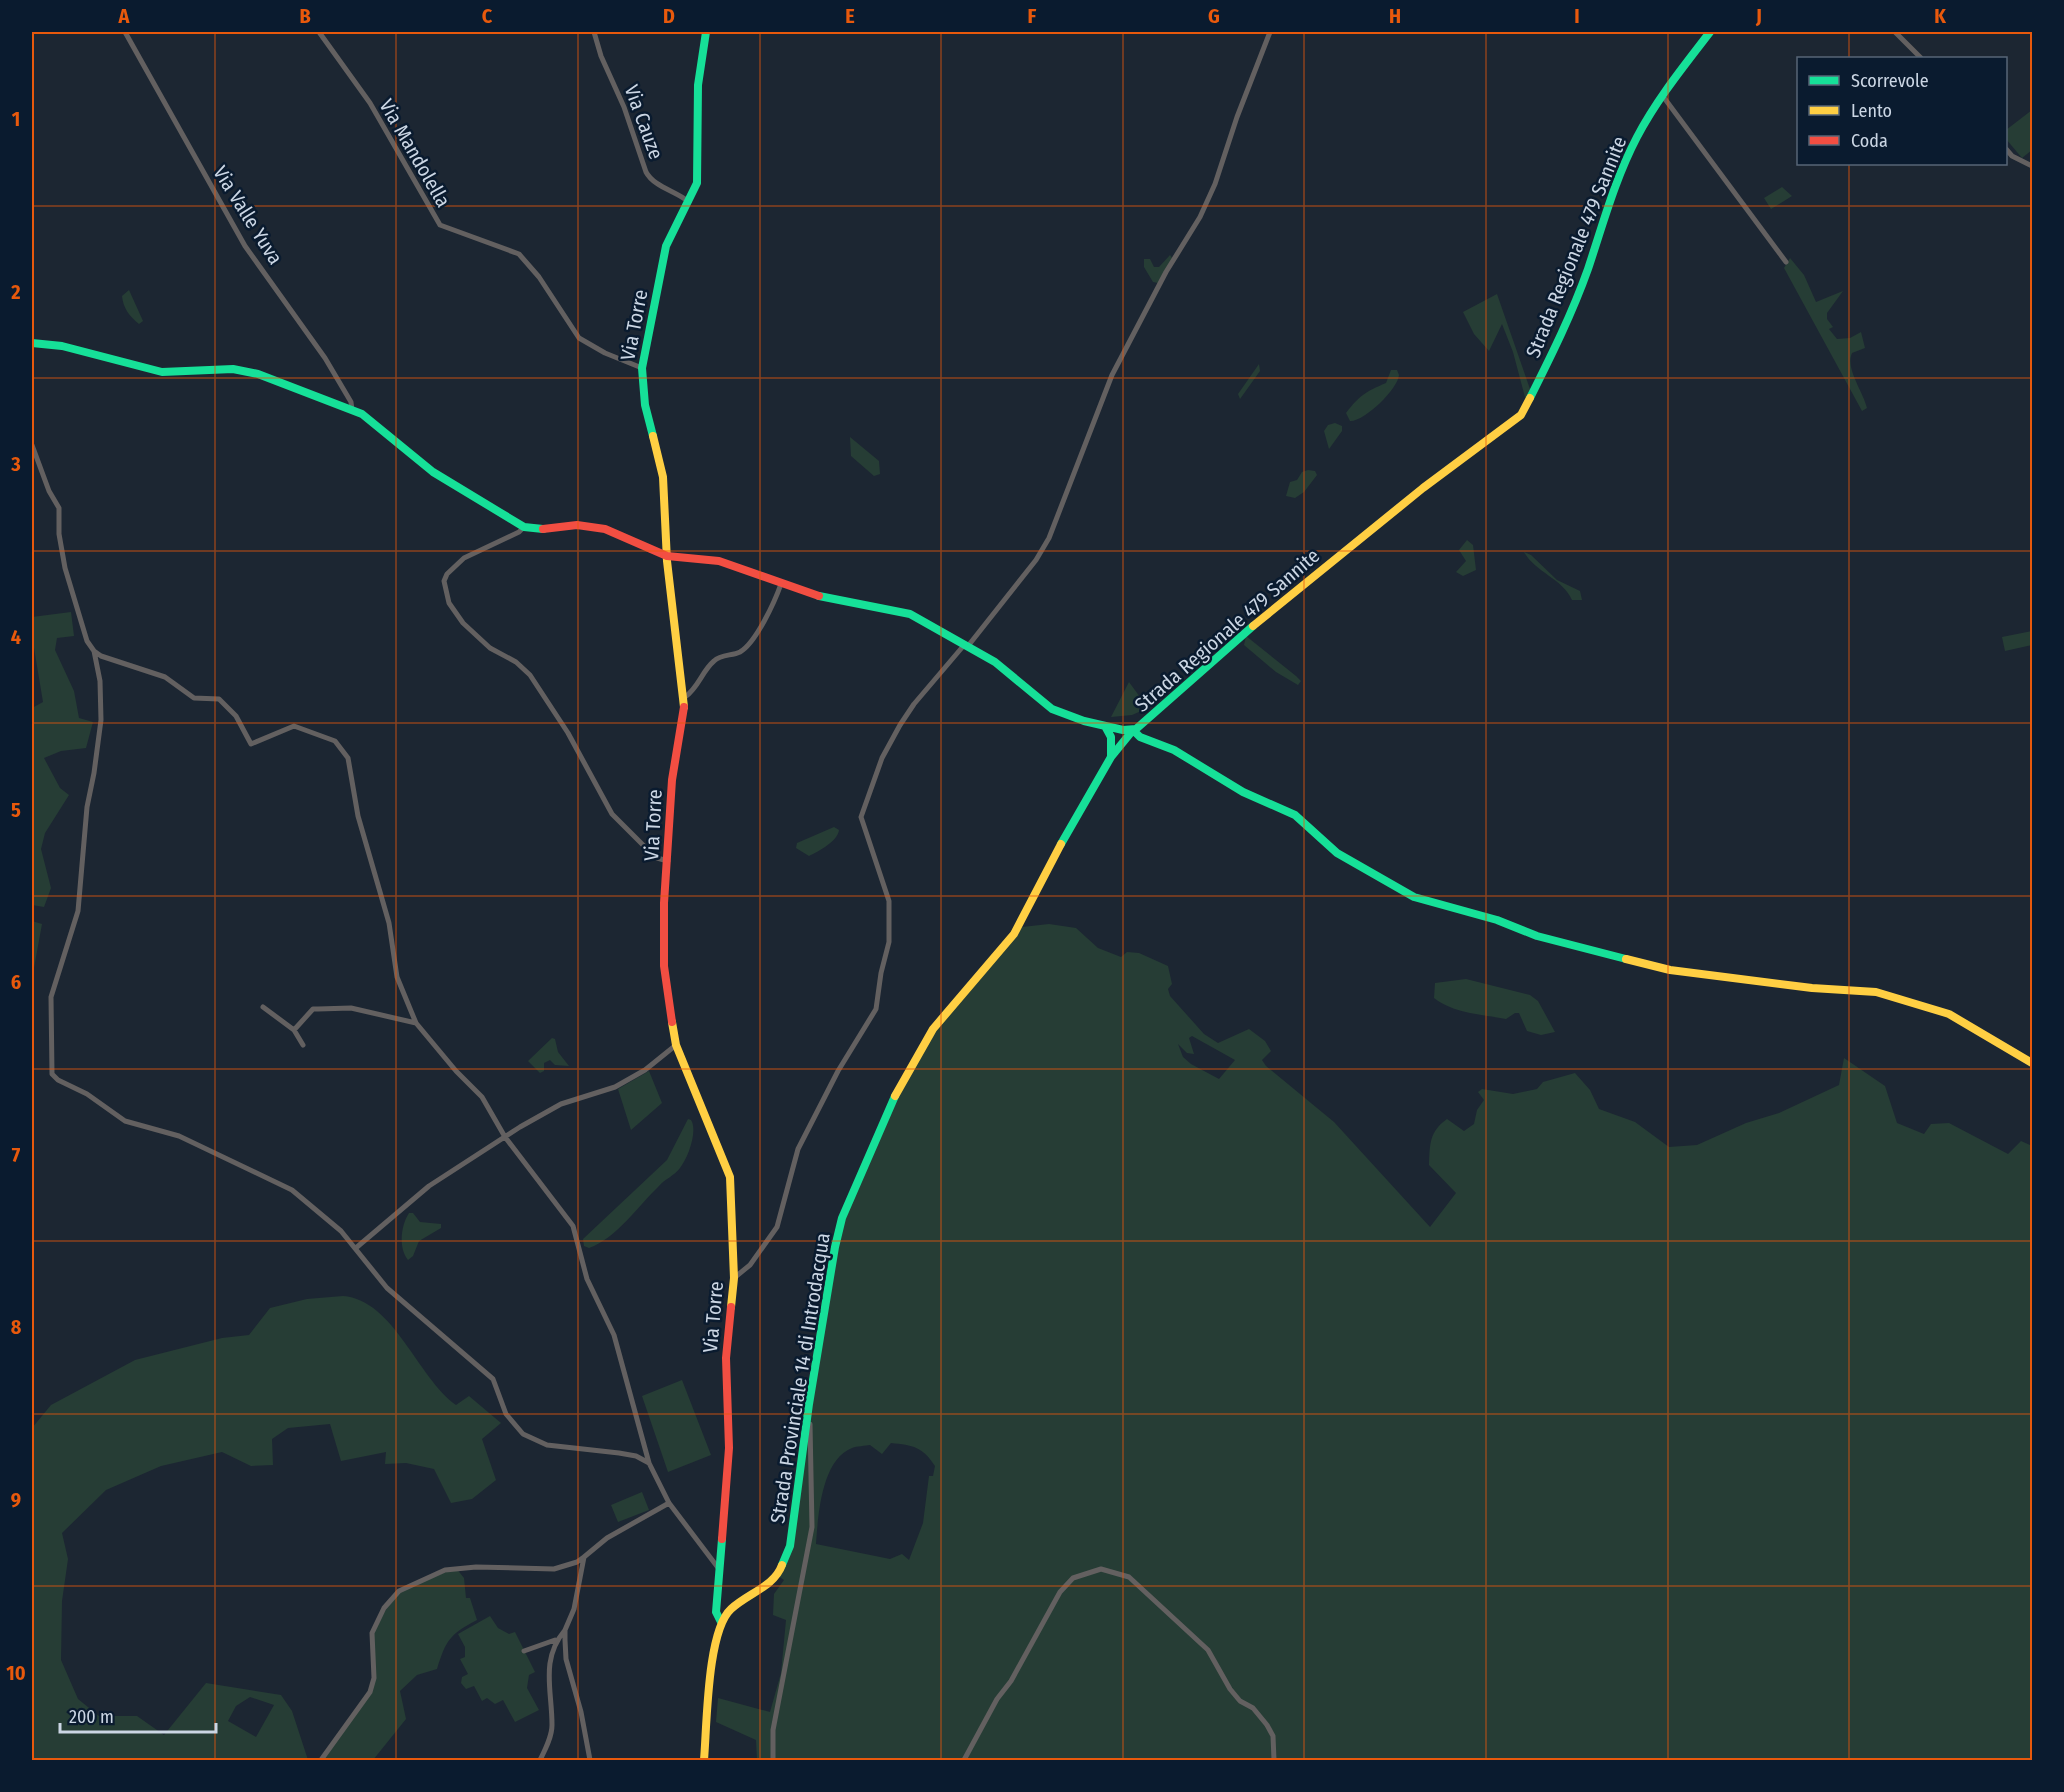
<svg xmlns="http://www.w3.org/2000/svg" width="2064" height="1792" viewBox="0 0 2064 1792" font-family="'Fira Sans Condensed',sans-serif">
	<rect width="100%" height="100%" fill="#1c2632"/>
	<path fill="#263d35" fill-rule="evenodd" d="M2032,110V150L2022,158L2006,139V130Z
		M1782,187L1792,196L1771,209L1764,198Z
		M1170,255L1173,259L1158,283L1153,282L1144,267V259H1150L1154,267H1159Z
		M1790,258L1804,275L1816,302L1843,291L1827,313V319L1833,327L1829,329L1837,339L1850,338L1861,332L1865,348L1852,353C1845,369 1863,391 1867,408L1862,411L1784,268Z
		M129,290L143,321L139,324C130,317 123,308 122,296Z
		M1497,294L1531,392L1526,401L1513,352L1502,324L1489,351L1474,334L1463,312Z
		M1259,364L1260,371L1240,399L1238,394Z
		M1391,370H1397L1399,375C1398,389 1364,422 1350,421L1346,413C1360,395 1365,392 1386,383Z
		M1335,423L1342,426V431L1329,449L1324,431L1328,425Z
		M850,437L879,461L880,474L874,476L851,456Z
		M1308,470L1315,471L1317,475L1304,492L1295,498L1286,496L1290,482L1297,480L1302,472Z
		M1467,540L1473,545L1476,570L1463,576L1456,572L1466,561L1459,550Z
		M1524,552L1531,555L1557,580L1580,591L1582,600H1572C1563,579 1535,572 1524,552Z
		M71,612L74,636L57,638L55,650L74,691L79,718L93,722L86,748L61,751L44,758L60,788L69,795L45,833L41,849L51,888L44,907L32,905V708L43,702L34,648L32,647V617Z
		M2032,631V645L2005,651L2002,637Z
		M1246,636L1296,676L1301,681L1298,685L1276,672L1244,645Z
		M1129,682L1148,708L1132,715L1111,717Z
		M834,827L839,830C838,841 819,851 809,856L796,848L797,843Z
		M32,921L42,924L32,979Z
		M1049,924L1076,928L1098,948L1121,957L1127,952L1139,953L1168,966L1172,984L1168,989L1170,996L1204,1034L1218,1043L1249,1029L1265,1041L1271,1051L1262,1060L1266,1066L1334,1122L1430,1227L1456,1193L1429,1165C1430,1144 1429,1132 1447,1119L1464,1131L1474,1124L1477,1110L1484,1100L1478,1092L1482,1089L1513,1094L1537,1089L1543,1082L1575,1073L1590,1090L1599,1109L1635,1122L1669,1147L1697,1145L1746,1123L1779,1113L1839,1085L1844,1058L1885,1086L1897,1123L1924,1134L1931,1124L1949,1123L2008,1154L2021,1141L2030,1145L2032,1168V1760H757L756,1740L716,1722L718,1698L770,1712L781,1673L786,1620L773,1615L774,1594L784,1580L778,1576L787,1558L835,1247L881,1125L933,1029L1022,927ZM1192,1036L1235,1060L1219,1079L1191,1064L1183,1057L1178,1044L1187,1053L1194,1054L1189,1038ZM891,1443C913,1445 923,1447 935,1466L933,1476H929L923,1523L909,1560L902,1554L890,1559L816,1544C818,1517 821,1460 852,1448C857,1446 865,1446 870,1445L882,1454Z
		M1466,979L1530,995L1538,1001L1555,1032L1541,1035L1527,1031L1519,1013H1515L1506,1019C1481,1014 1455,1014 1434,998L1435,983Z
		M552,1038L555,1039L558,1052L569,1066L555,1065L550,1060L544,1063V1071L540,1073L528,1061Z
		M649,1071L662,1103L631,1130L618,1089Z
		M688,1119L691,1120C698,1131 688,1158 680,1168C674,1176 665,1179 659,1186C638,1206 617,1238 589,1248L584,1246L583,1239L667,1160Z
		M409,1213H413L420,1222L441,1224V1228L419,1241L413,1256L408,1260C398,1248 401,1225 409,1213Z
		M343,1296C394,1300 417,1377 456,1405L469,1396L501,1423L482,1439L496,1480L472,1499L451,1503L434,1469L406,1463L385,1464L386,1452L341,1461L330,1424L288,1428L272,1439L273,1465L251,1466L222,1452L161,1466L106,1490L62,1533L68,1559L62,1601L61,1660L78,1699L99,1716H137L164,1735L206,1683L281,1695L292,1711L308,1760H32V1428L51,1405L135,1360L222,1338L249,1335L270,1308L307,1299ZM250,1697L274,1705L256,1737L228,1721L236,1706Z
		M682,1380L711,1455L668,1472L642,1396Z
		M642,1492L649,1510L618,1522L611,1505Z
		M456,1568L464,1578L466,1598H470L477,1620C450,1634 446,1640 437,1669L417,1675L400,1691L406,1719L373,1760H321L372,1685L374,1627L399,1591Z
		M490,1616L498,1628L509,1634L515,1632L535,1672L529,1675L527,1688L539,1710L515,1722L503,1700L495,1704L487,1698L482,1701L474,1686L466,1689L461,1683L462,1677L468,1674L460,1659L465,1657V1647L458,1634Z"/>
	<g fill="none" stroke-linecap="round" stroke-linejoin="round">
		<path stroke="#636060" stroke-width="5" d="M125,32L245,246L325,358L351,402L352,410
			M319,32L370,103L440,225L519,254L539,277L579,338L605,353L642,368
			M594,32L601,56L624,107L646,172C654,187 676,191 689,202
			M1895,32L1921,58
			M1662,95L1786,262
			M2006,149L2012,156L2032,166
			M32,445L49,491L59,508V534L65,568L87,641L94,651L100,681L101,720L94,773L87,807L78,911L51,997L52,1074L58,1080L87,1094L125,1121L179,1136L292,1190L341,1231L387,1288L493,1379L506,1414L523,1434L547,1445L619,1453L636,1456L649,1463L669,1503L719,1569
			M524,527L519,532L464,558L447,574L444,581L449,603L463,623L490,648L516,662L530,675L568,733L612,814L649,851L657,858L668,861
			M968,646L1036,560L1049,538L1112,375L1166,272L1200,217L1215,184L1237,117L1270,32
			M94,651L101,656L165,677L194,698L219,699L236,716L251,744L294,726L335,741L348,758L358,816L389,923L397,977L411,1011L416,1023L456,1071L482,1097L505,1137L573,1226L587,1279L614,1335L649,1463
			M685,697C699,687 702,671 714,661C721,654 732,656 740,652C756,643 775,601 781,584
			M263,1007L294,1030L303,1045
			M294,1030L313,1009H318L351,1008L416,1023
			M357,1247L429,1186L520,1127L561,1104L615,1087L645,1070L676,1045
			M734,1278L750,1265L777,1227L798,1149L838,1071L876,1009L881,973L889,942V901L861,817L882,758L900,725L914,704L965,644
			M524,1651L555,1640
			M321,1760L370,1692L374,1678L372,1633L384,1608L399,1591L445,1570L476,1567L554,1569L577,1562L584,1557
			M540,1760C545,1750 552,1737 552,1725C552,1689 540,1660 565,1630
			M590,1760L581,1712L566,1659L565,1640V1630L574,1609L584,1557L607,1538L669,1503
			M773,1760V1730L812,1527L810,1424L807,1423
			M964,1760L997,1699L1011,1681L1060,1592L1073,1578L1101,1569L1129,1577L1208,1650L1230,1689L1240,1701L1253,1708L1267,1725L1273,1736L1274,1760"/>
		<path stroke="#16e098" stroke-width="8" d="M32,343L62,346L162,372L233,369L258,374L362,414L433,472L524,527L543,529
			M1530,398C1551,356 1572,314 1588,269C1603,224 1615,179 1637,137C1657,99 1684,66 1710,32
			M653,436L645,405L642,368L666,246L697,183L698,85L706,32
			M819,596L910,614L995,662L1052,709L1084,721L1123,730L1136,729L1253,626
			M1111,757L1133,730L1140,737L1174,750L1243,792L1295,815L1337,853L1414,897L1497,920L1537,936L1626,959
			M1061,844L1111,757V737L1105,726
			M782,1565L790,1546L809,1404L835,1247L842,1218L895,1096
			M721,1622L716,1612L722,1539"/>
		<path stroke="#ffcf43" stroke-width="8" d="M653,436L663,477L667,561L684,707
			M1253,626L1423,488L1521,415L1530,398
			M1626,959L1670,970L1812,988L1876,992L1949,1014L2032,1063
			M672,1022L676,1045L730,1177L734,1278L731,1307
			M895,1096L933,1029L1014,934L1061,844
			M704,1760C707,1725 707,1631 731,1609C748,1593 774,1587 782,1565"/>
		<path stroke="#f24e42" stroke-width="8" d="M543,529L577,525L605,529L667,556L719,561L819,596
			M672,1022L664,966V903L672,780L684,707
			M722,1539L729,1448L726,1358L731,1307"/>
	</g>
	<path fill="none" stroke="#e8590c" stroke-width="1.5" stroke-opacity="0.55" d="M215,32V1760M396,32V1760M578,32V1760M760,32V1760M941,32V1760M1123,32V1760M1304,32V1760M1486,32V1760M1668,32V1760M1849,32V58M1849,164V1760M32,206H2032M32,378H2032M32,551H2032M32,723H2032M32,896H2032M32,1069H2032M32,1241H2032M32,1414H2032M32,1586H2032"/>
	<g text-anchor="middle" stroke-width="5" stroke-linejoin="round" paint-order="stroke">
		<g font-size="20" fill="#cbd6e4" stroke="#0a1b2f">
			<text transform="translate(644 122) rotate(70)" y="7">Via Cauze</text>
			<text transform="translate(415 153) rotate(60)" y="7">Via Mandolella</text>
			<text transform="translate(248 215) rotate(58)" y="7">Via Valle Yuva</text>
			<text transform="translate(1576 247) rotate(-68)" y="7">Strada Regionale 479 Sannite</text>
			<text transform="translate(634 325) rotate(-79)" y="7">Via Torre</text>
			<text transform="translate(1227 630) rotate(-41)" y="7">Strada Regionale 479 Sannite</text>
			<text transform="translate(653 825) rotate(-87)" y="7">Via Torre</text>
			<text transform="translate(713 1317) rotate(-85)" y="7">Via Torre</text>
			<text transform="translate(800 1378) rotate(-81)" y="7">Strada Provinciale 14 di Introdacqua</text>
		</g>
	</g>
	<rect width="2064" height="1792" fill="none" stroke="#0a1b2f" stroke-width="66"/>
	<rect x="1797" y="57" width="210" height="108" fill="#0a1b2f" stroke="#576677" stroke-width="1.5"/>
	<rect x="1809" y="76" width="30" height="9" fill="#16e098" stroke="#576677" stroke-width="1.5"/>
	<text x="1851" y="87" font-size="18" fill="#cbd6e4">Scorrevole</text>
	<rect x="1809" y="106" width="30" height="9" fill="#ffcf43" stroke="#576677" stroke-width="1.5"/>
	<text x="1851" y="117" font-size="18" fill="#cbd6e4">Lento</text>
	<rect x="1809" y="136" width="30" height="9" fill="#f24e42" stroke="#576677" stroke-width="1.5"/>
	<text x="1851" y="147" font-size="18" fill="#cbd6e4">Coda</text>
	<path d="M60 1723v9h156v-9" fill="none" stroke="#cbd6e4" stroke-width="3"/>
	<text x="69" y="1723" font-size="18" fill="#cbd6e4" stroke="#0a1b2f" stroke-width="4.5" paint-order="stroke">200 m</text>
	<rect x="33" y="33" width="1998" height="1726" fill="none" stroke="#e8590c" stroke-width="2"/>
	<g font-size="20" text-anchor="middle" font-weight="bold" fill="#e8590c">
		<text x="124" y="23">A</text>
		<text x="305" y="23">B</text>
		<text x="487" y="23">C</text>
		<text x="669" y="23">D</text>
		<text x="850" y="23">E</text>
		<text x="1032" y="23">F</text>
		<text x="1214" y="23">G</text>
		<text x="1395" y="23">H</text>
		<text x="1577" y="23">I</text>
		<text x="1759" y="23">J</text>
		<text x="1940" y="23">K</text>
		<text x="16" y="126">1</text>
		<text x="16" y="299">2</text>
		<text x="16" y="471">3</text>
		<text x="16" y="644">4</text>
		<text x="16" y="817">5</text>
		<text x="16" y="989">6</text>
		<text x="16" y="1162">7</text>
		<text x="16" y="1334">8</text>
		<text x="16" y="1507">9</text>
		<text x="16" y="1680">10</text>
	</g>
</svg>
